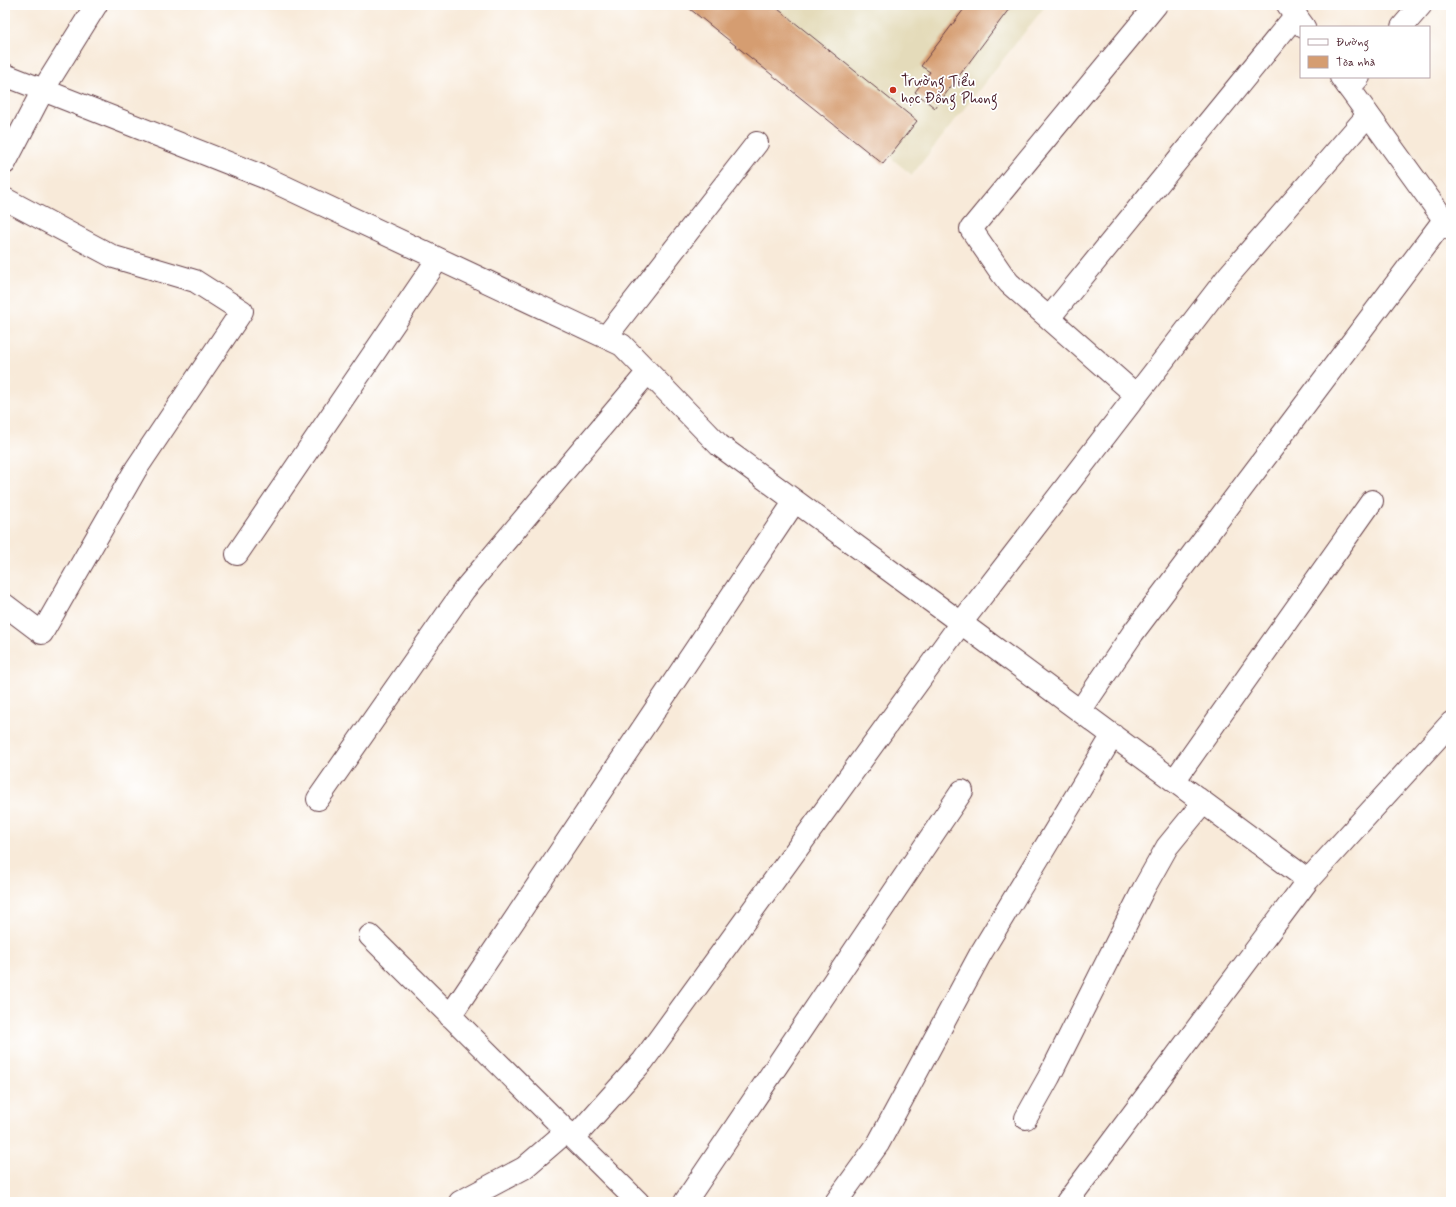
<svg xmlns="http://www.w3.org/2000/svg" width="1456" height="1207" viewBox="0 0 1456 1207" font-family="Mynerve,sans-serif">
	<rect width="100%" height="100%" fill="#fff"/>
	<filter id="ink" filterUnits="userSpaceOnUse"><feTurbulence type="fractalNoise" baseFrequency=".025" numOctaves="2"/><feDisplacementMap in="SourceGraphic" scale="8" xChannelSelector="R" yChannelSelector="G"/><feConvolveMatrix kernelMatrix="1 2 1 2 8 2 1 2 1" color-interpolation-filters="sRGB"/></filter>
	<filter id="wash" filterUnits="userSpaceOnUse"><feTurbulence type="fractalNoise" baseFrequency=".012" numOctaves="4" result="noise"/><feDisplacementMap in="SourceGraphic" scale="16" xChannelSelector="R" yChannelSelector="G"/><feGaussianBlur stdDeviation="0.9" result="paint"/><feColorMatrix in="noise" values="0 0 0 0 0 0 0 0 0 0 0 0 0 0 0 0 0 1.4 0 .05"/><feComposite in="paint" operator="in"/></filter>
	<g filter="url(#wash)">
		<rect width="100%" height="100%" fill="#f8ead9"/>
		<path fill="#e4dbba" d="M702,5H1046L912,175Z"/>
		<g id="blocks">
			<path fill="#d59d71" d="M685,5H773L917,121L883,164Z
				M967,5H1012L935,108L915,92L930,72L921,66Z"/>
		</g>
	</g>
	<g filter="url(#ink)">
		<use href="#blocks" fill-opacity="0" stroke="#643d45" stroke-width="1"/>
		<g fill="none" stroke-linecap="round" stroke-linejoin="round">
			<g stroke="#643d45" stroke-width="24">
				<path id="minor" d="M1402,27L1421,5
					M5,75L264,177L622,345L719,445L961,623L1229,275L1368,115
					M1349,88L1359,77
					M5,163L43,90L96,5
					M5,199L114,257L195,281L242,311L136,469L42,633L5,605
					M1049,318L1296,15
					M606,337L757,143
					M1136,395L1009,283L1002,274L971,229L1156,5
					M237,554L438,259
					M1080,711L1133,633L1444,220
					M1174,781L1372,501
					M318,799L464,590L648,372
					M370,936L638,1202
					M450,1016L795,501
					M1026,1118L1049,1077L1144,888L1167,847L1203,803
					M574,1138L643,1061L961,623L1308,880L1451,723
					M460,1202L524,1168L567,1131
					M685,1202L962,791
					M836,1202L878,1144L981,953L1113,735
					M1067,1202L1308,880"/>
			</g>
			<g stroke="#643d45" stroke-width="24">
				<path id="tertiary" d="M1288,5L1304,27
					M1341,77L1451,229"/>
			</g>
			<use href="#minor" stroke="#fff" stroke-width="22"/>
			<use href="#tertiary" stroke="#fff" stroke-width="22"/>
		</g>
	</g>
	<circle fill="#c8321e" stroke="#fff" stroke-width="1.5" cx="893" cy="90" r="4"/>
	<g text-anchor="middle" stroke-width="3.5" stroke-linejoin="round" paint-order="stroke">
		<g font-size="15" fill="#4a1f2b" stroke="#fff" text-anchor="start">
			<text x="901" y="86">Trường Tiểu<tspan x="901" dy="17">học Đông Phong</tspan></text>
		</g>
	</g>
	<rect width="1456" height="1207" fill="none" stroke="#fff" stroke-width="20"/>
	<rect x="1300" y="26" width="130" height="52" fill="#ffffff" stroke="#b7a5aa"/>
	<rect x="1308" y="39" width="20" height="6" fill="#ffffff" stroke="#b7a5aa"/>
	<text x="1336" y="46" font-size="12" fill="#4a1f2b">Đường</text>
	<rect x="1308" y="56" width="20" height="12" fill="#d59d71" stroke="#b7a5aa"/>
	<text x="1336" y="66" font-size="12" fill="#4a1f2b">Tòa nhà</text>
</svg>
